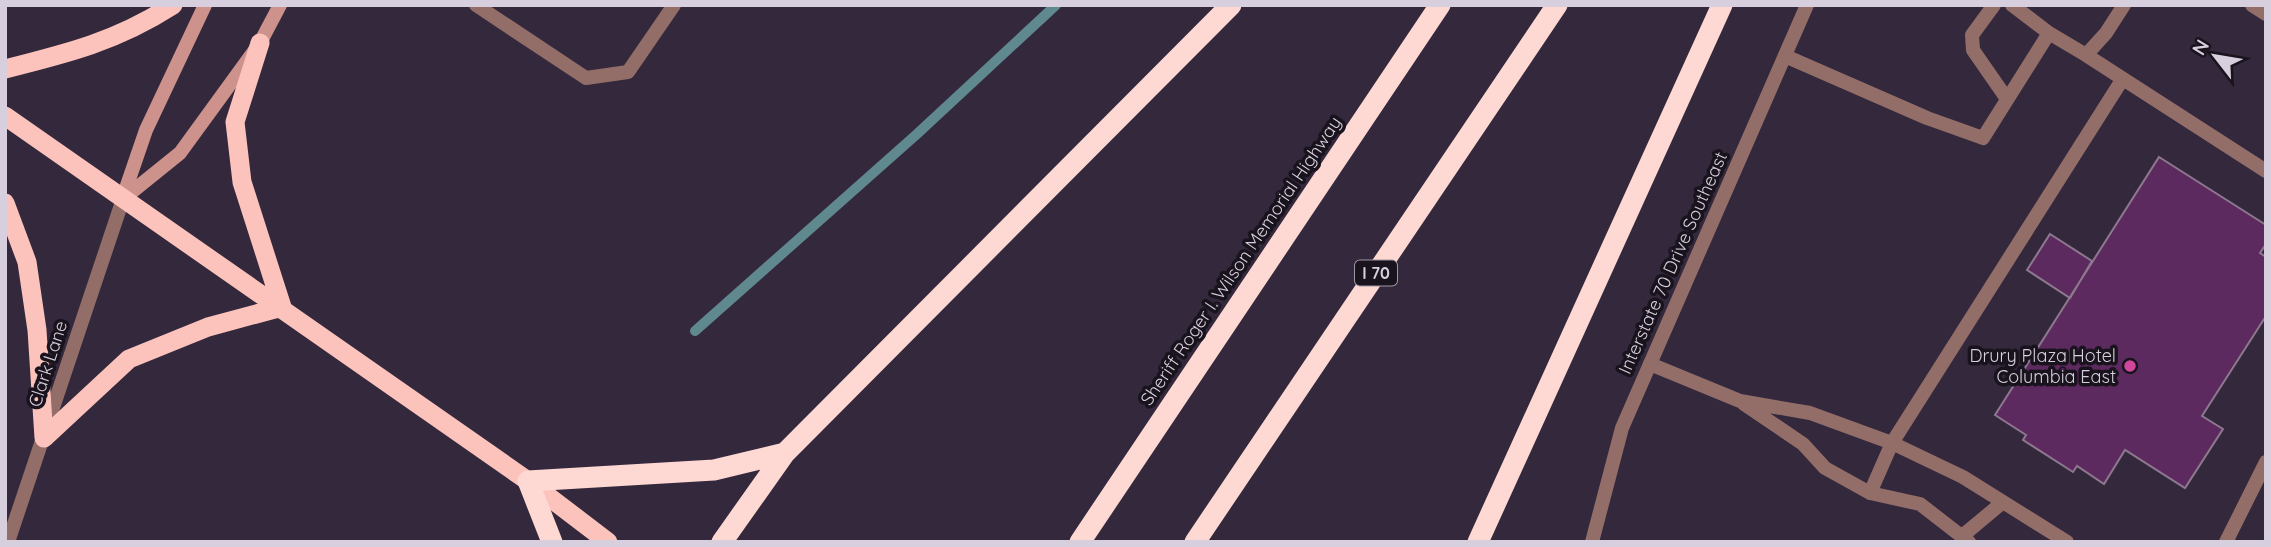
<svg xmlns="http://www.w3.org/2000/svg" width="2271" height="547" viewBox="0 0 2271 547" font-family="Quicksand,sans-serif">
	<rect width="100%" height="100%" fill="#34283c"/>
	<g fill="none" stroke-linecap="round" stroke-linejoin="round">
		<path stroke="#5f898e" stroke-width="10" d="M695,331L917,134L1056,5"/>
	</g>
	<path fill="#5d2a60" stroke="#8d788e" stroke-width="2" d="M2159,157L2266,225V244L2260,253L2266,257V316L2202,416L2223,429L2185,488L2125,450L2104,484L2077,466L2073,472L2023,440L2026,435L1995,415Z
		M2050,234L2092,261L2070,298L2027,270Z"/>
	<g fill="none" stroke-linecap="round" stroke-linejoin="round">
		<path stroke="#936e69" stroke-width="14" d="M476,5L586,78L628,72L674,5
			M1994,5L1972,35L1973,50L2007,99
			M2012,5L2049,33
			M2086,55L2266,171
			M1785,56L1927,118L1983,138L2049,33L2086,55L2106,33L2124,5
			M1650,364L1740,401L1810,413L1892,443L1963,477L2067,542
			M1744,404L1803,444L1825,468L1870,493L1920,504L1969,542
			M1870,493L1892,443L2122,80
			M1961,537L2003,502
			M2226,542L2266,462"/>
		<path stroke="#936e69" stroke-width="14" d="M2252,5L2266,14
			M8,542L123,199
			M1592,542L1622,428L1807,5"/>
		<path stroke="#cd928b" stroke-width="14" d="M123,197L146,130L205,5
			M123,199L180,153L260,43L280,5"/>
		<path stroke="#fcc3bc" stroke-width="19" d="M260,43L235,122L242,182L282,307
			M5,69C69,53 117,41 173,5
			M5,116L528,481L608,542
			M5,203L27,262L37,330L44,438
			M44,438L129,359L208,327L282,307"/>
		<path stroke="#fed8d3" stroke-width="21" d="M552,542L528,481L714,470L785,453
			M722,542L785,453L1231,5
			M1080,542L1440,5
			M1195,542L1557,5
			M1478,542L1722,5"/>
	</g>
	<circle fill="#d1479c" stroke="#18131c" stroke-width="2.5" cx="2130" cy="366" r="7"/>
	<g text-anchor="middle" stroke-width="7" stroke-linejoin="round" paint-order="stroke">
		<rect fill="#18131c" stroke="#9e97a3" stroke-width="2" x="1355" y="260.5" width="42" height="25" rx="5"/>
		<g font-size="16" font-weight="bold" fill="#d7cfdd">
			<text x="1376" y="279">I 70</text>
		</g>
		<g font-size="18" fill="#d7cfdd" stroke="#18131c">
			<text transform="translate(1241 261) rotate(-56)" y="6">Sheriff Roger I. Wilson Memorial Highway</text>
			<text transform="translate(1673 263) rotate(-66)" y="6">Interstate 70 Drive Southeast</text>
			<text transform="translate(48 364) rotate(-72)" y="6">Clark Lane</text>
		</g>
		<g font-size="18" fill="#d7cfdd" stroke="#18131c" text-anchor="end">
			<text x="2116" y="362">Drury Plaza Hotel<tspan x="2116" dy="21">Columbia East</tspan></text>
		</g>
	</g>
	<rect width="2271" height="547" fill="none" stroke="#d7cfdd" stroke-width="14"/>
	<g transform="translate(2215 56) rotate(301)" stroke="#18131c" stroke-width="5" paint-order="stroke">
	<path d="M0-5L12 26L0 18L-12 26Z" fill="#d7cfdd"/>
	<text y="-10" font-size="19" font-weight="bold" text-anchor="middle" fill="#d7cfdd">N</text>
	</g>
</svg>
